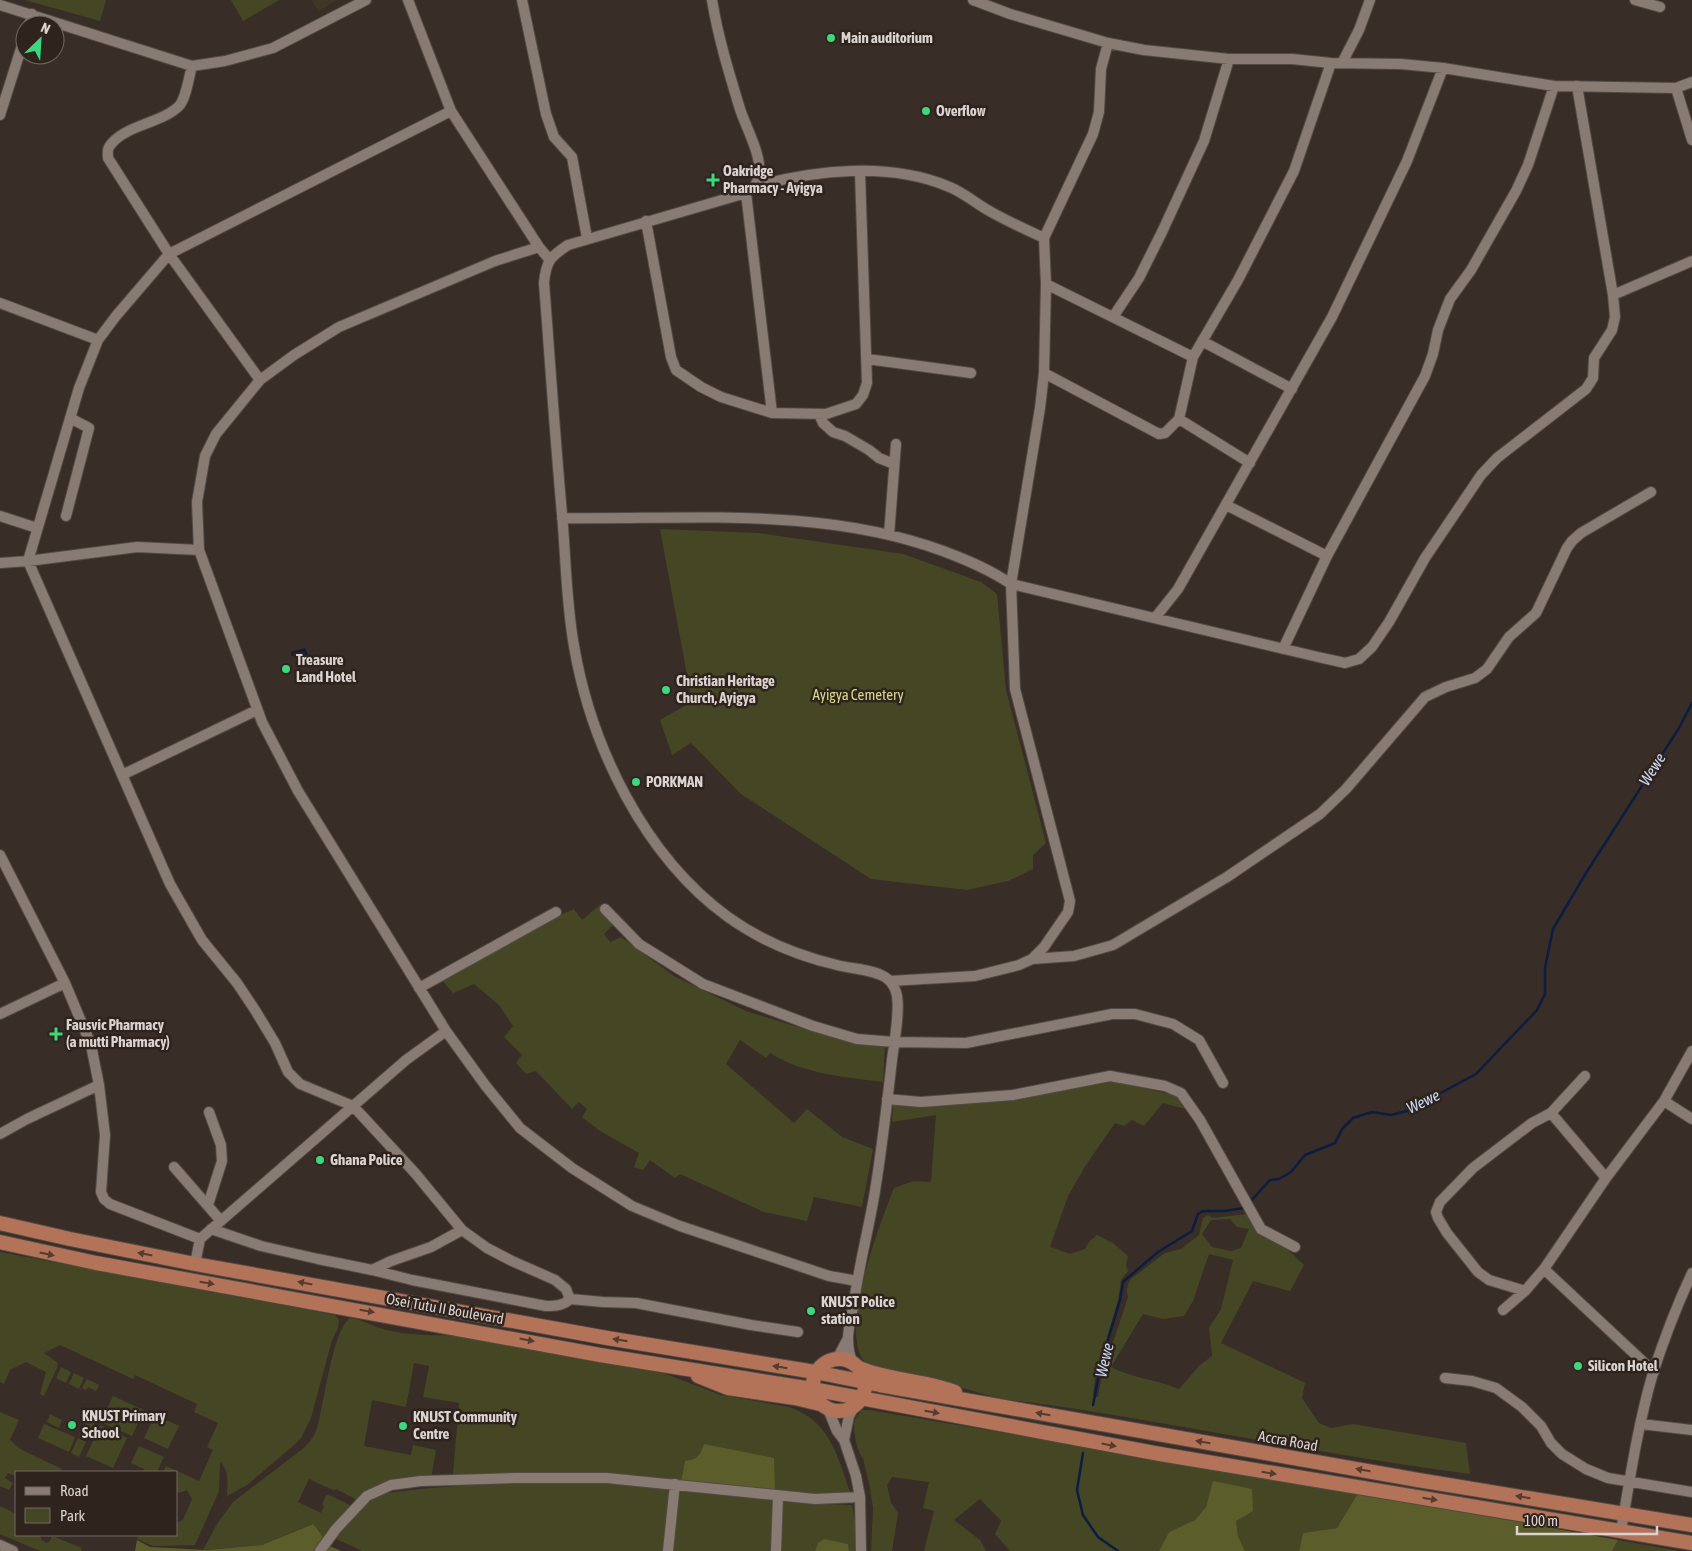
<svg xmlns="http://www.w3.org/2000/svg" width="1692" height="1551" viewBox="0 0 1692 1551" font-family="'Asap Condensed',sans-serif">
	<rect width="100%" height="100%" fill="#382d27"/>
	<path fill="#413526" d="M311,0H338L318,11Z"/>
	<path fill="#454724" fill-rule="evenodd" d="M25,0H106L100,21Z
		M231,0H279L243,21Z
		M660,529L759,533L903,554L981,582L997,594L1006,690L1046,843L1033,855V869L1008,881L967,890L871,879L741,794L691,743L672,755L660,720L692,702Z
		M600,905L613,925L604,934L610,942L621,937L674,976L746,1011L824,1035L885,1045L883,1082C845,1077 803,1074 770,1053L766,1058L740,1040L726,1064L794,1123L807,1109L842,1137L873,1149L862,1207L814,1197L807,1221L764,1212L680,1174L675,1178L650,1160L643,1170L634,1167L639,1153L600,1131L582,1117L587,1109L579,1102L572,1109L536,1071L526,1074L516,1063L522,1055L504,1037L513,1026L499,1005L474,984L453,993L441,979L539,924L574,909L582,920Z
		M1106,1080L1178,1096L1186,1109L1163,1103L1144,1126L1132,1120L1124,1126L1115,1123L1086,1165L1068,1196L1050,1247L1070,1254L1085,1249L1089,1242L1097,1235L1113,1243L1128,1256L1126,1265L1128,1271L1121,1280L1118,1300L1095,1379L1093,1396L1098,1397L1102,1376L1128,1297C1126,1290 1127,1285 1131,1279L1165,1253L1181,1249L1199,1235L1203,1218L1208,1215L1212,1218L1247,1214L1281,1243L1304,1265L1290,1291L1253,1281L1221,1343L1305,1383L1302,1398L1319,1423L1331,1428L1353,1424L1466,1443L1470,1474C1362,1460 1256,1439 1149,1421C1116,1415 1083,1410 1050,1405C1031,1402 1010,1401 991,1396C971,1391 952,1384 933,1380C915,1376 876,1375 864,1361C839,1330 880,1223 894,1188L913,1181L931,1182L936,1115L892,1122L893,1104ZM1230,1219L1237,1227L1249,1229L1241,1248L1231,1251L1212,1247L1202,1234L1211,1220ZM1209,1254L1233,1260L1221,1309L1209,1328L1212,1356L1199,1366L1179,1389C1155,1379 1134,1379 1111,1367L1143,1314L1163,1319L1184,1316L1193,1301Z
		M0,1252L335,1315L339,1320L338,1328L332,1340L311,1418L301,1438L293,1446L247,1485L227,1496C227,1484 230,1470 220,1462L219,1491L195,1545L153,1546L137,1539L139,1535H176V1523L183,1520L192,1499L187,1490L179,1493L176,1491V1472H163L166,1466L199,1481L213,1450L207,1447L218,1423L194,1412L197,1404L135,1375L133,1379L60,1345L44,1353L58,1363L57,1368L44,1396L40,1394L46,1372L26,1362L10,1370L4,1384L0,1382Z
		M350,1318C362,1319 369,1325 380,1328C401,1335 434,1336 456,1335L663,1373L721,1395L789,1407C830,1421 837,1455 850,1492L844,1493L775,1494L700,1456L695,1460L685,1461L681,1481L573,1472L453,1474L459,1403L423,1397L429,1366L414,1363L406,1407L372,1400L364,1446L411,1455L413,1445L436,1450L431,1479L357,1500L336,1489L333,1490L309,1479L298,1502L321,1513L324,1507L322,1505L326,1495H329L352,1506L339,1518L323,1537L312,1524L262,1545L203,1550L217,1524L233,1502L305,1447C310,1441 315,1436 317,1428C324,1405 332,1331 350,1318Z
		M61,1367L71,1372L66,1383L56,1378Z
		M74,1373L84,1378L79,1389L69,1384Z
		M87,1379L99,1385L96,1391L88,1387L86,1390L82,1388Z
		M113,1396L144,1410L132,1436L101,1422Z
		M862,1410H869L1358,1493L1337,1528L1303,1533L1299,1551H1245L1238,1536L1236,1521L1214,1481L1206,1507L1195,1520L1169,1532L1159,1551H1010L995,1534L1001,1521L980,1499L954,1520L980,1540L986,1551H924L934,1511L923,1508L929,1482L892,1477L887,1485L891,1503L898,1513L892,1551H871L873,1508L870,1488L863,1458C857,1453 852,1428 855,1420C856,1416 860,1413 862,1410Z
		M0,1412L19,1420L10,1440L20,1449L62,1469L61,1472H24L18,1470L15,1476L8,1473L5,1478L13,1483L9,1490L0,1486Z
		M50,1414L62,1420L59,1428L47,1422Z
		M155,1415L179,1426L168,1449L144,1438Z
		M87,1420L95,1423L88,1440L79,1436Z
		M44,1424L75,1437L69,1452L38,1438Z
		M100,1425L127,1438L113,1468L86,1456Z
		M78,1438L86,1442L79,1457L71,1453Z
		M139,1446L164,1457L157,1472H143L144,1469L131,1463Z
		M506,1482H572L661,1486L667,1489L671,1495L664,1551H362L334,1538L365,1505L379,1494L420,1489Z
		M684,1491L774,1500L772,1551H672L678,1500L680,1493Z
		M780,1502L852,1505L856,1526V1551H849V1548L818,1543L815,1551H779Z
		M0,1506L16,1514V1535H41V1539L46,1543L50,1541L52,1536L82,1548L81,1551H40L0,1534Z
		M1618,1540L1679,1551H1612Z"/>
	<path fill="#5b5d2a" d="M704,1444L774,1458L775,1494L681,1481L685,1461C698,1459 700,1456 704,1444Z
		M1213,1481L1252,1489L1253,1511L1236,1521L1238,1536L1245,1551H1159L1169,1532L1195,1520L1206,1507Z
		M1358,1493L1618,1540L1612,1551H1299L1303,1533L1337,1528Z
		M313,1524L323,1537L321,1542L341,1551H135L137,1540L150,1547L206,1550L262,1545Z
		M824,1539L848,1544L849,1551H815L818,1543Z"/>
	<path fill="#0b1d41" d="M305,648L308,655L299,658L298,655L292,656L291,652Z"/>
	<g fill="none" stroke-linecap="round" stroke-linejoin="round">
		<path stroke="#0b1d41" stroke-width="2.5" d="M1250,1202L1270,1180L1279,1179L1291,1172L1305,1155L1335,1143L1342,1129L1353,1118L1372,1112L1391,1115L1407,1111L1476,1074L1537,1010L1545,994V968L1553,929L1586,873L1679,728L1692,703
			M1093,1405L1102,1359L1120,1300L1123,1282L1158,1252L1192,1231L1198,1214L1203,1211H1224L1244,1208L1246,1206
			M1083,1453L1077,1490L1083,1515L1098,1537L1118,1551"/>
		<g stroke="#534a45" stroke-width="12">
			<path id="minor" d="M408,0L451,111L539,247L549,259
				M522,0L546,114L554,137L572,157L587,238
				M712,0C718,37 729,73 740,109C746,128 762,155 759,175C758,184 753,188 746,193L568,245C550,257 546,261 544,283C550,360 555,437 562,514C566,558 566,602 574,646C591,746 644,856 728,917C760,940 799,956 837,965C852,969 872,969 885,977C890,980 894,986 896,992C901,1006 894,1044 892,1060C887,1104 882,1148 875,1191C869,1228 859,1265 854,1302C852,1314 848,1327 848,1339C848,1348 849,1355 853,1363
				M973,0L1010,14L1108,43L1144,50L1229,59H1292L1331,63L1401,64L1443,68L1554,86L1676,88L1692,140
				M1635,0L1660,7
				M0,5L192,66L225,61L273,48L366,0
				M29,25L32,14
				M1342,63L1359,30L1370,0
				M192,66C189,76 186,99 179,106C161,124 123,125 109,147C107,150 108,154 108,158L169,254L260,380
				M1676,88L1692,82
				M451,111L169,254L116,316L98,340L79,388L28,561L170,884L202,940L237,983L255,1010L275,1043L288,1072L300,1084L353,1106L415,1173L462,1230L487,1248L512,1261L555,1280L566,1289L570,1299
				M0,115L25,36
				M756,186C816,170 888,162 947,186C964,192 977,205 993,213C1009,222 1027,230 1044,238
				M746,193L772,413
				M646,221L671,357L676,370L701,387L721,397L772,413L826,414L856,404L863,395L867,383L860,172
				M539,247L495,261L339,327L294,355L260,380L216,434L205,456L197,502L199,550L262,722L298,791L446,1031L485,1085L520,1128L572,1168L632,1206L680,1226L829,1276L857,1281
				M1046,284L1193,357
				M1613,295L1692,261
				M0,303L98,340
				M1113,317L1139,278L1162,232L1204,141L1229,59
				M1202,341L1292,389
				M867,359L971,373
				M1044,373L1159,434L1165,433L1179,419L1193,357L1238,280L1294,171L1331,63
				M819,414L823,423L833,432L845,436L869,450L879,458L894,464
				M1179,419L1250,463
				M1226,505L1327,556
				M0,516L37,528
				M66,516L89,428L70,418
				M562,518C689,520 821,506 943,551C967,560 989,569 1011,584L1318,657L1345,663L1359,659L1372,647L1389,622L1425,558L1481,475L1497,458L1586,389L1593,378L1594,358L1612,330L1615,317L1613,295L1577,86
				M889,535L896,444
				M0,563L28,561L137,547L199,550
				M1155,618L1178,589L1332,317L1407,161L1443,68
				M1283,649L1327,556L1425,376L1433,354L1438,330L1450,299L1471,270L1516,191L1528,165L1554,86
				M122,775L257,710
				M0,855L65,983L91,1045L99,1085L105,1135L101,1192L104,1199L110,1204L200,1239
				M605,909L639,944L703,984L813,1026L857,1039L894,1042L966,1043L1112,1014H1135L1173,1024L1199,1040L1223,1083
				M1032,959L1074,956L1113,945L1227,877L1320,814L1346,789L1425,697L1446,687L1475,678L1487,669L1509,637L1536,613L1567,548L1572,541L1581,533L1651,492
				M890,981L975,976L1019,965L1032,959L1044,947L1068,912L1070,901L1015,689L1011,584L1040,408L1044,373L1046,284L1044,238L1093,134L1099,112L1101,69L1108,43
				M419,988L556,912
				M0,1014L65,983
				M887,1099L921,1102L1013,1095L1110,1076L1165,1086L1181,1093L1200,1120L1261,1229L1295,1247
				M1664,1101L1692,1119
				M1551,1113L1606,1178
				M0,1134L27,1119L99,1085
				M174,1167L221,1221
				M208,1205L222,1161L221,1145L209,1112
				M211,1229L261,1246L318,1259L372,1270L412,1280L546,1306C555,1306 563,1306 570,1299L603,1302L636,1303L751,1325L798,1332
				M195,1264L200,1239L406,1060L446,1031
				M1544,1269L1654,1372
				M372,1270L391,1261L431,1247L462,1230
				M1525,1291L1489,1280L1478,1272L1447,1233L1438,1218L1436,1212L1440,1202L1473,1168L1532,1123L1551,1113L1585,1076
				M1503,1310L1525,1291L1544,1269L1606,1178L1664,1101L1692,1051
				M837,1359L848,1338
				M1445,1378L1472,1381L1496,1388L1522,1407L1541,1426L1551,1443L1562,1454L1586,1469L1608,1478L1692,1492
				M828,1409L837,1431L844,1440L856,1476L860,1497L861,1551
				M1641,1424L1692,1430
				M844,1440L849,1416L854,1407
				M1621,1531C1630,1478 1638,1424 1653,1373C1664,1339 1677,1305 1692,1273
				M0,1545L13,1551
				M320,1551L336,1529L367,1496L391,1485L421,1481L515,1478H607L815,1499L860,1497
				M668,1551L675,1484
				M776,1551L778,1497"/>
		</g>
		<g stroke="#534a45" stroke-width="16">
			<path id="highway" d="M0,1223L70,1239L195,1264L607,1338L815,1372L880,1385L1418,1480L1692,1525
				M0,1242L96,1263L600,1355L812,1389L1160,1454L1692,1543
				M813 1385a26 26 0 1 1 52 0a26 26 0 1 1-52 0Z
				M859,1368C890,1381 924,1380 955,1392
				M698,1376L728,1388L795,1398L820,1404"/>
		</g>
		<use href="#minor" stroke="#887b73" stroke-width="10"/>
		<use href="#highway" stroke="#b37359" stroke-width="14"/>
	</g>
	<defs><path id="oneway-solid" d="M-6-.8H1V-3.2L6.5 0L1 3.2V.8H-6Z" transform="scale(1.25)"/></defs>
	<g fill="#563b2f">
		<use href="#oneway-solid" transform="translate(47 1254) rotate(12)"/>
		<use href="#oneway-solid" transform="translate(145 1254) rotate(-169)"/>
		<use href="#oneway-solid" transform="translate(207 1283) rotate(10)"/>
		<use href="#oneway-solid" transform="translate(305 1283) rotate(-169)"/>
		<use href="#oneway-solid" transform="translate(367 1311) rotate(10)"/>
		<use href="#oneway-solid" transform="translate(527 1340) rotate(11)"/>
		<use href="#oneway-solid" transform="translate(620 1340) rotate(-171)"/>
		<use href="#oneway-solid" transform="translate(780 1367) rotate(-171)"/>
		<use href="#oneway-solid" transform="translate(932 1412) rotate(10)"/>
		<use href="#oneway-solid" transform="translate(1043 1414) rotate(-170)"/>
		<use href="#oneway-solid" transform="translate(1203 1442) rotate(-170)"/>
		<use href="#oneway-solid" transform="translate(1109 1445) rotate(11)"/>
		<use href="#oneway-solid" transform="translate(1363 1470) rotate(-170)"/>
		<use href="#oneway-solid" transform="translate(1269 1473) rotate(9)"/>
		<use href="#oneway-solid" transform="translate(1523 1497) rotate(-171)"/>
		<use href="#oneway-solid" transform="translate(1430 1499) rotate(9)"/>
	</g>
	<g fill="#3dd77d" stroke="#2e231d" stroke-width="2">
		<circle cx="831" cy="38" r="5"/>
		<circle cx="926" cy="111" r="5"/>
		<path d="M710.5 172.5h5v5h5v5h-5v5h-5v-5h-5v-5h5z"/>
		<circle cx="286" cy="669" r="5"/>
		<circle cx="666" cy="690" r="5"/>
		<circle cx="636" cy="782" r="5"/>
		<path d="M53.5 1026.5h5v5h5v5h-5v5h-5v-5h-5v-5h5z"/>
		<circle cx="320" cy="1160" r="5"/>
		<circle cx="811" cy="1311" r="5"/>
		<circle cx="1578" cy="1366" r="5"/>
		<circle cx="72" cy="1425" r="5"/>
		<circle cx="403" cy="1426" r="5"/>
	</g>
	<g text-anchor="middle" stroke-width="5" stroke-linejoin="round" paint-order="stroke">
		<g font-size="15" font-weight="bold" fill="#dad3cf" stroke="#2e231d" text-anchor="start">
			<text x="841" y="43">Main auditorium</text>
			<text x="936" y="116">Overflow</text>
			<text x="723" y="176">Oakridge<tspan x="723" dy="17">Pharmacy - Ayigya</tspan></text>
			<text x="296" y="665">Treasure<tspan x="296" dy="17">Land Hotel</tspan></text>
			<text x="676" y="686">Christian Heritage<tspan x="676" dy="17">Church, Ayigya</tspan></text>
			<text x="646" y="787">PORKMAN</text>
			<text x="66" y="1030">Fausvic Pharmacy<tspan x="66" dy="17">(a mutti Pharmacy)</tspan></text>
			<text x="330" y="1165">Ghana Police</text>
			<text x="821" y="1307">KNUST Police<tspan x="821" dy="17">station</tspan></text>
			<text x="1588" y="1371">Silicon Hotel</text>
			<text x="82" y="1421">KNUST Primary<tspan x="82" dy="17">School</tspan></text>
			<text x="413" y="1422">KNUST Community<tspan x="413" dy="17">Centre</tspan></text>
		</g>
		<g font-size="15" fill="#d5da8a" stroke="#2e231d">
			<text x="858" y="700">Ayigya Cemetery</text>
		</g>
		<g font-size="15" fill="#dad3cf" stroke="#2e231d">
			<text transform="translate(445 1309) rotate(10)" y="5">Osei Tutu II Boulevard</text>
			<text transform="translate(1288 1441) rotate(10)" y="5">Accra Road</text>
		</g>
		<g font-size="16" font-style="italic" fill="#c9d8f4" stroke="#2e231d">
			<text transform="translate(1652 769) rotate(-58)" y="6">Wewe</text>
			<text transform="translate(1423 1101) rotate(-26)" y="6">Wewe</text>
			<text transform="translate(1104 1360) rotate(-77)" y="6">Wewe</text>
		</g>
	</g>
	<rect x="15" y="1471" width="162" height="65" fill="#2e231d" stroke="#736964"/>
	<rect x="25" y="1487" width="25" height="8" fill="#887b73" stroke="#736964"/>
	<text x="60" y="1496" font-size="15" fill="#dad3cf">Road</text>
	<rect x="25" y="1508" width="25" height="15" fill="#454724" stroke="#736964"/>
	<text x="60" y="1521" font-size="15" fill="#dad3cf">Park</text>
	<g transform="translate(40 40) rotate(25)"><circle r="24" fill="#2e231d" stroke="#736964"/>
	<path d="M0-4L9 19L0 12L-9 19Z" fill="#3dd77d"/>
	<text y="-8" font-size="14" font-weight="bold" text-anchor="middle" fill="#dad3cf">N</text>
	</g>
	<path d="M1517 1526v8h140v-8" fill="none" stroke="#dad3cf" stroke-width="2.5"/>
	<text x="1524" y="1526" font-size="15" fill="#dad3cf" stroke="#2e231d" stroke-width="4" paint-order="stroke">100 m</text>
</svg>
